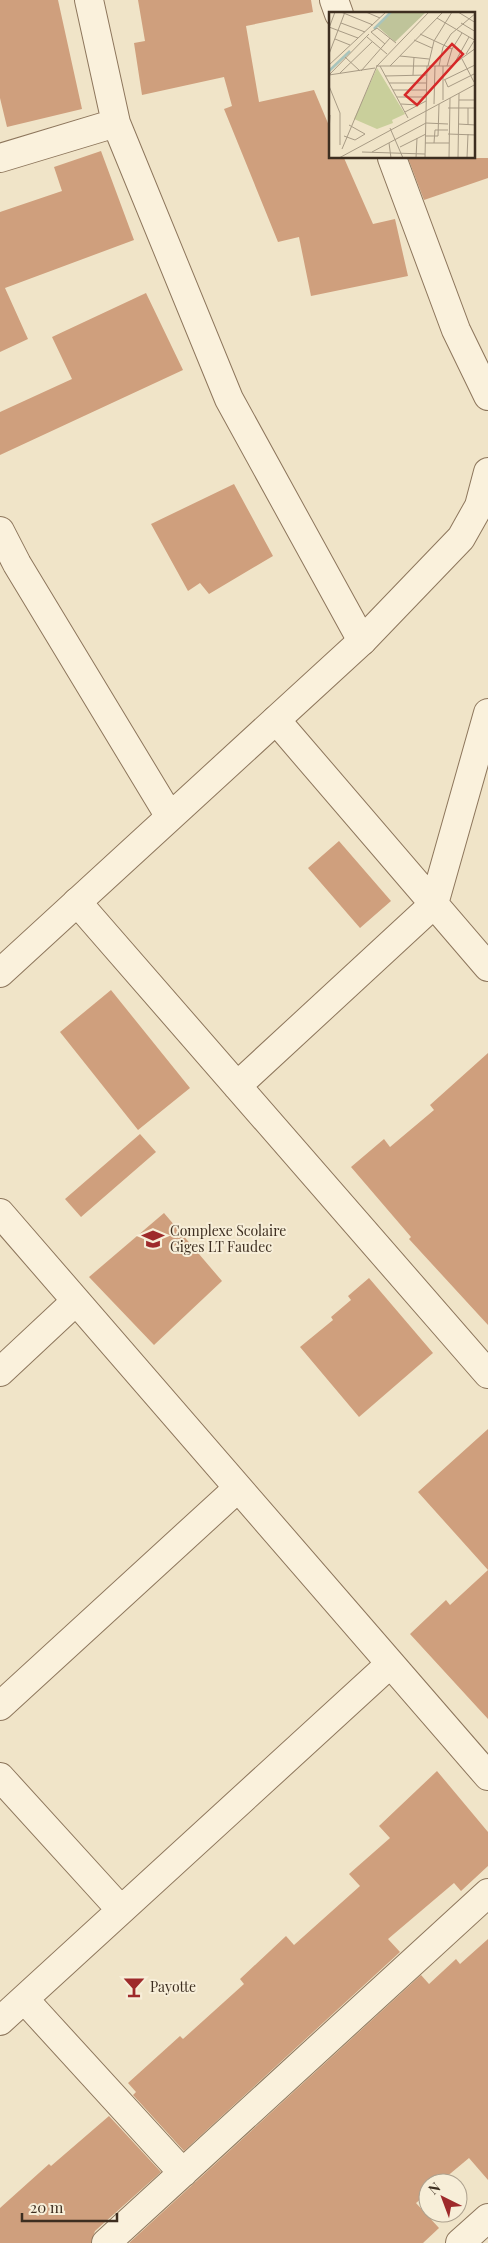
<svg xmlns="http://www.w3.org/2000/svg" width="488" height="2243" viewBox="0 0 488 2243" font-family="'Playfair Display',serif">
	<rect width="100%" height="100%" fill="#f0e4c8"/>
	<path fill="#cf9f7d" d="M0,0H58L82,109L7,127L0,98Z
		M138,0H311L313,12L246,26L259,102L314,90L330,128V158H344L373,224L395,219L408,276L311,296L299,237L278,242L224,109L232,106L224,77L142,95L134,43L145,41Z
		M101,151L134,240L5,288L28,339L0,352V212L62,191L54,167Z
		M408,158H488V178L424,200Z
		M146,293L183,370L0,455V412L72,379L52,337Z
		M234,484L273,556L209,594L200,583L188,591L151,524Z
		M339,841L391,901L360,928L308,868Z
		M111,990L190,1088L138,1130L60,1032Z
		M488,1053V1325L409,1239L411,1237L351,1167L384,1139L390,1147L434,1110L430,1105Z
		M140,1134L156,1152L81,1217L65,1199Z
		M164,1213L222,1281L154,1345L89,1277Z
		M369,1278L433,1353L359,1417L300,1347L333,1320L331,1317L351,1300L348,1296Z
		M488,1429V1570L418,1492Z
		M488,1570V1719L410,1634L446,1600L450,1605Z
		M437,1771L488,1832V1866L461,1891L454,1883L388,1939L400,1952L184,2151L133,2095L136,2092L128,2083L180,2036L183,2039L244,1984L240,1979L286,1936L294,1945L360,1886L349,1874L390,1838L379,1826Z
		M488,1939V2180L469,2158L439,2183H428V2193L416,2203L439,2228L423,2243H129L421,1975L429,1984L456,1959L460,1964Z
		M109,2116L161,2172L95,2231L91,2243H0V2208L49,2164L51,2166Z"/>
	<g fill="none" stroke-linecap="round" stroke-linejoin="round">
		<g stroke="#8d765c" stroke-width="30">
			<path id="minor" d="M89,0L116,123L229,399L362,641
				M334,0L339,14
				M0,158L116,123
				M392,158L456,330L488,396
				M276,720L488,967
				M77,902L488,1374
				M237,1086L434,904L488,713
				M0,1213L488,1776
				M0,1372L76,1301
				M0,1706L238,1488
				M0,1777L121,1910
				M24,1999L183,2173
				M0,2021L390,1664
				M106,2243L488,1893
				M460,2243L488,2218"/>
		</g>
		<g stroke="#8d765c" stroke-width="30">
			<path id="tertiary" d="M0,531L17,564L170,817
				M0,973L362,641L461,538L479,506L488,472"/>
		</g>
		<use href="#minor" stroke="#faf1dc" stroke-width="28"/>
		<use href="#tertiary" stroke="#faf1dc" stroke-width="28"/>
	</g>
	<defs>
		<g id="school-bare" transform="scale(1.725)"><path d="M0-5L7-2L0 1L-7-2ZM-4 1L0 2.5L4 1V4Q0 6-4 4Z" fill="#9e2a2b" stroke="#f7eed8" stroke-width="2.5" paint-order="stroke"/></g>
		<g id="bar-bare" transform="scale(1.725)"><path d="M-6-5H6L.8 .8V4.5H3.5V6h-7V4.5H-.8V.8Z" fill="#9e2a2b" stroke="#f7eed8" stroke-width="2.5" paint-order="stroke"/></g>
	</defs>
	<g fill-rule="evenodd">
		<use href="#school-bare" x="153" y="1239"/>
		<use href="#bar-bare" x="134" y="1987"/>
	</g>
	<g text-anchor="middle" stroke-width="4" stroke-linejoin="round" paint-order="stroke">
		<g font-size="14" fill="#3d2e20" stroke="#f7eed8" text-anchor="start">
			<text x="170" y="1236">Complexe Scolaire<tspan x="170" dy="16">Giges LT Faudec</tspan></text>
			<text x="150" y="1992">Payotte</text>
		</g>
	</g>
	<g transform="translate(329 12)">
		<rect width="146" height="146" fill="#f0e4c8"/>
		<path d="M48,56L76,102L63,108L64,111L48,117L25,107Z" fill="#c9cf9b"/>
		<path d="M63,0H97L66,30L48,14Z" fill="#bfc49a"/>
		<path fill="none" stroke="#a9c4bc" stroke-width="2.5" d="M45,17L62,0M0,59L21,39"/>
		<path fill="none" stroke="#a89b85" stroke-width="1" d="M12,0L44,13M37,0L51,6M129,0L147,11M108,6L147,29M12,11L36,20M132,11L147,20M0,15L29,26M0,16L6,0M91,22L123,37M38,25L58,42M6,27L21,33M85,28L103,36M56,32L42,20L48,16L67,31M0,42L16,0M137,42L145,29M71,44L100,47M16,45L31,59M133,47L145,70M125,52L140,25M0,53L57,0M47,54H122L147,36M51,54L79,106M61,54L114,0M99,54L105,29L123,0M110,54L114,35L122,22L147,1M118,54L123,37L133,21M32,59L61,26M11,61L43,30M0,63L40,22M0,63L46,56M84,63L85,45M56,64L98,63M115,68L146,53M116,68L119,75L147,61M60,71H97M0,74L11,101V133M64,78H97M68,85H97M114,88V54M130,88H147M72,92L89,93M105,92L106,54M119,96H147M76,100L97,89M129,112L147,113M139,113V96M61,116L74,146M0,120L1,103M119,122L147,123M15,124L26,128L36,122L20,113M96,124H109L110,92M60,131L62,146M96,131H120M105,131L106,118H119M71,135L97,122M13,137L48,54L100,0M33,140L96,142M43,140L97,111L119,112M10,146L147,72M87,146L88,126M96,146L98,54M120,146L121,86M129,146L130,81M138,146L139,122"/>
		<path fill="#d62828" fill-opacity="0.15" stroke="#d62828" stroke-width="2.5" d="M123,32L134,42L88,93L76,83Z"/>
		<rect width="146" height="146" fill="none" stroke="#3d2e20" stroke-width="2.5"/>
	</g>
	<g transform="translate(443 2198) rotate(318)"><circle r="24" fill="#f7eed8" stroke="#ada18e"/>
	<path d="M0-4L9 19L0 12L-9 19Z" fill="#9e2a2b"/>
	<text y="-8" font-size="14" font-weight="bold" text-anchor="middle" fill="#3d2e20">N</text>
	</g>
	<path d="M22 2213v8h95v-8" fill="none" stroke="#3d2e20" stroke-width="2.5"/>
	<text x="30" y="2213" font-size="15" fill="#3d2e20" stroke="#f7eed8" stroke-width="4" paint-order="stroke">20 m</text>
</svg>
